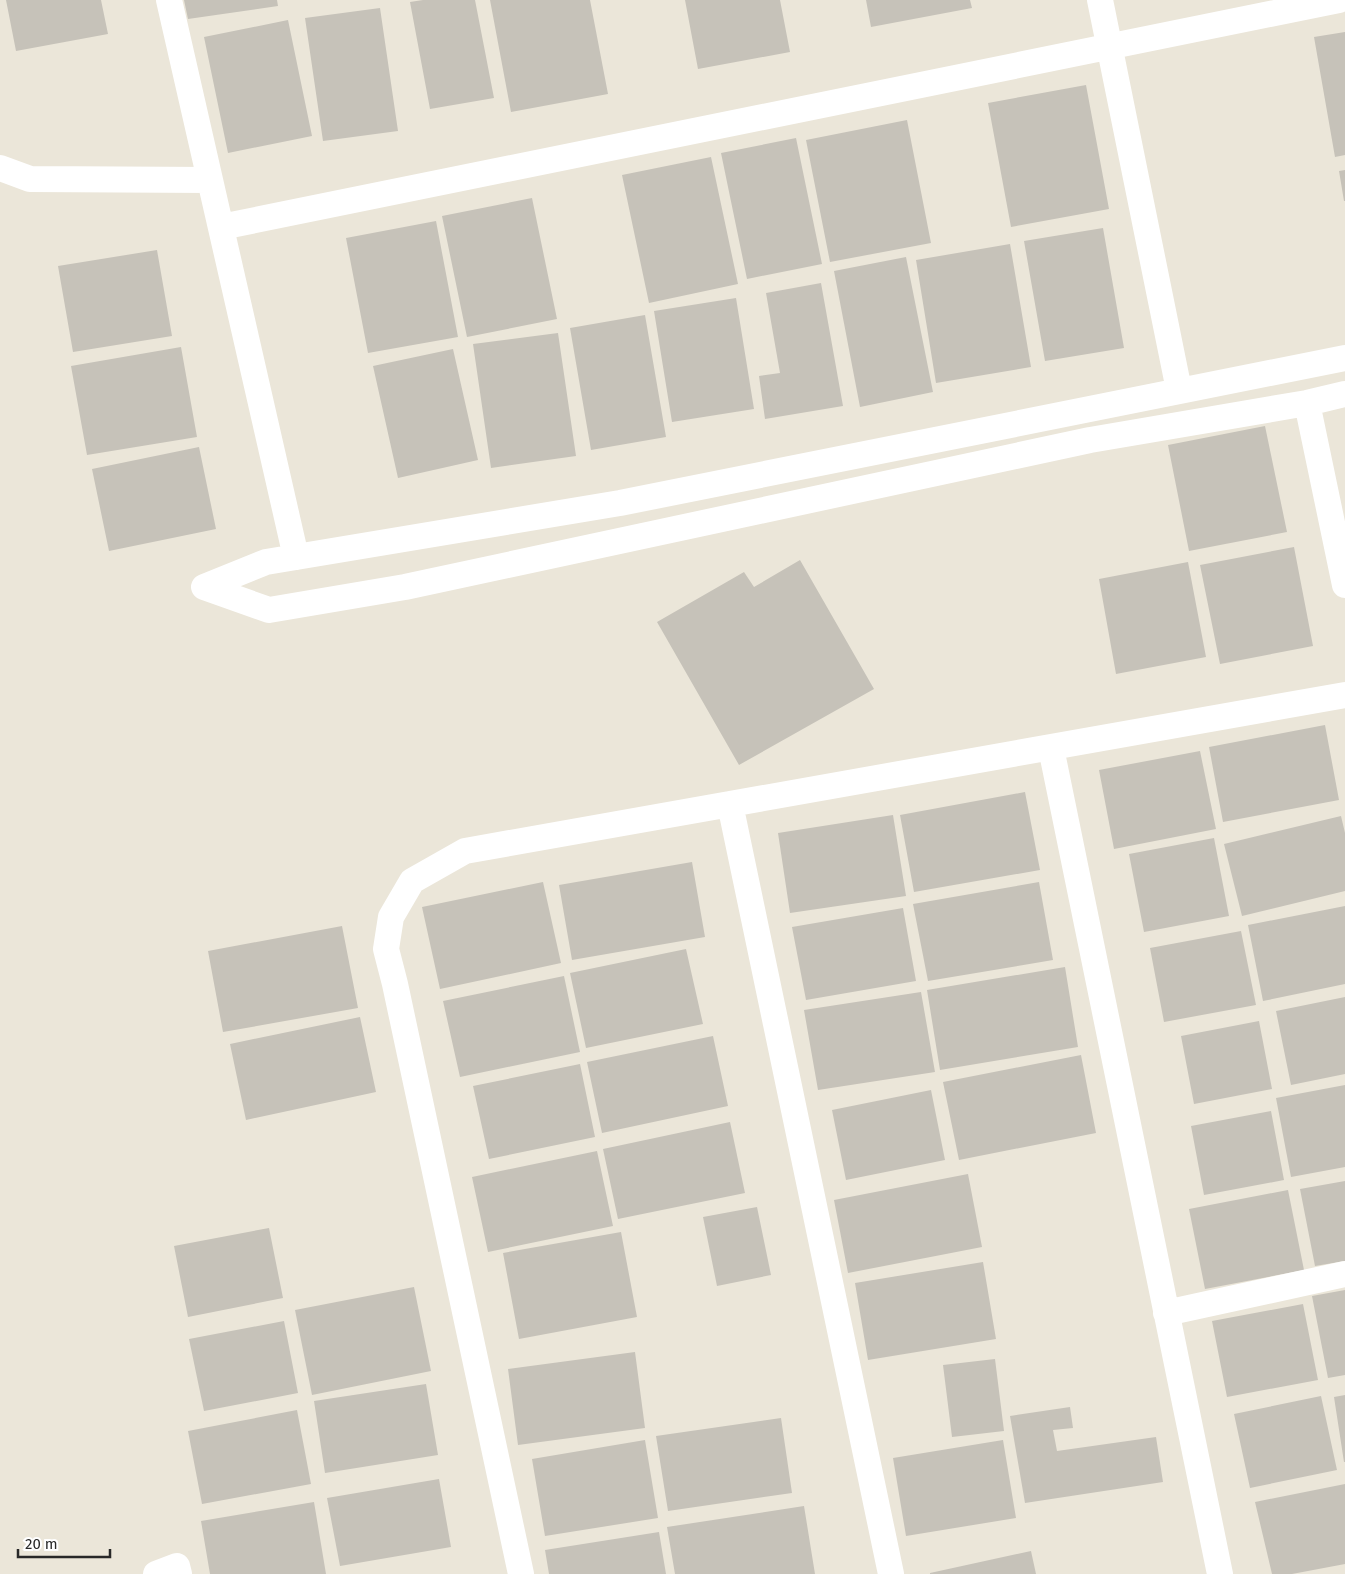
<svg xmlns="http://www.w3.org/2000/svg" width="1345" height="1574" viewBox="0 0 1345 1574" font-family="'Fira Sans',sans-serif">
	<rect width="100%" height="100%" fill="#ebe6d9"/>
	<path fill="#c6c2b9" d="M6,0H101L108,34L16,51Z
		M184,0H277L278,6L188,19Z
		M423,0H475L494,98L430,109L410,2Z
		M490,0H590L608,94L511,112Z
		M685,0H780L790,52L698,69Z
		M866,0H970L972,8L871,27Z
		M380,8L398,131L323,141L305,18Z
		M288,20L312,136L228,153L204,37Z
		M1345,32V155L1335,157L1314,37Z
		M1086,85L1109,209L1011,227L988,103Z
		M907,120L931,243L830,262L806,140Z
		M796,138L822,264L747,279L721,153Z
		M711,157L738,284L649,303L622,175Z
		M1345,170V201H1344L1339,171Z
		M532,198L557,319L467,337L442,216Z
		M436,221L458,337L368,353L346,238Z
		M1103,228L1124,348L1045,361L1024,241Z
		M1010,244L1031,367L936,383L916,260Z
		M157,250L172,336L73,352L58,266Z
		M906,257L933,392L860,407L834,271Z
		M821,283L843,406L765,419L759,376L780,373L766,293Z
		M736,298L754,409L672,422L654,311Z
		M645,315L666,437L591,450L570,328Z
		M558,333L576,456L491,468L473,344Z
		M181,347L197,437L87,455L71,366Z
		M453,349L478,460L398,478L373,366Z
		M1265,426L1287,532L1189,551L1168,445Z
		M199,447L216,529L109,551L92,469Z
		M1294,547L1313,646L1220,664L1200,565Z
		M800,560L874,689L739,765L657,622L744,572L754,587Z
		M1188,562L1206,657L1116,674L1099,579Z
		M1325,725L1339,800L1223,822L1209,747Z
		M1200,751L1216,829L1114,849L1099,770Z
		M1025,792L1040,870L914,892L900,815Z
		M893,815L906,896L790,913L778,833Z
		M1341,816L1345,833V891L1242,916L1224,844Z
		M1214,838L1229,916L1144,932L1129,854Z
		M692,862L705,937L572,960L559,885Z
		M543,882L561,963L440,989L422,907Z
		M1039,882L1053,960L928,981L913,904Z
		M1345,906V984L1263,1001L1248,925Z
		M903,908L916,981L806,1000L792,927Z
		M342,926L358,1008L223,1032L208,951Z
		M1241,931L1256,1005L1164,1022L1150,948Z
		M686,949L703,1024L586,1048L570,973Z
		M1065,967L1078,1047L940,1070L927,990Z
		M564,976L580,1052L460,1077L443,1001Z
		M921,992L935,1072L818,1090L804,1010Z
		M1345,997V1074L1291,1085L1276,1011Z
		M360,1017L376,1092L246,1120L230,1044Z
		M1259,1021L1272,1089L1194,1104L1181,1036Z
		M713,1036L728,1106L602,1133L587,1062Z
		M1081,1055L1096,1133L959,1160L943,1082Z
		M580,1064L595,1137L489,1159L473,1086Z
		M1345,1085V1167L1291,1177L1276,1098Z
		M931,1090L945,1160L846,1180L832,1110Z
		M1271,1111L1284,1180L1204,1195L1191,1126Z
		M730,1122L745,1193L618,1219L603,1149Z
		M597,1151L613,1226L488,1252L472,1177Z
		M968,1174L982,1247L848,1273L834,1200Z
		M1345,1181V1261L1315,1266L1300,1189Z
		M1288,1190L1304,1270L1205,1289L1189,1209Z
		M757,1207L771,1275L717,1286L703,1217Z
		M269,1228L283,1298L188,1317L174,1246Z
		M621,1232L637,1317L519,1339L503,1253Z
		M983,1262L996,1339L868,1360L855,1283Z
		M414,1287L431,1371L312,1395L295,1310Z
		M1345,1290V1375L1328,1378L1312,1296Z
		M1303,1304L1318,1380L1227,1397L1212,1321Z
		M284,1321L298,1393L204,1411L189,1339Z
		M635,1352L645,1428L518,1445L508,1369Z
		M995,1359L1004,1431L952,1437L943,1365Z
		M426,1384L438,1455L325,1473L314,1401Z
		M1345,1395V1462H1344L1334,1397Z
		M1321,1396L1337,1470L1250,1488L1234,1414Z
		M1070,1407L1073,1428L1053,1430L1057,1451L1156,1437L1163,1482L1025,1503L1010,1416Z
		M297,1410L311,1484L202,1504L188,1431Z
		M781,1418L792,1493L668,1511L656,1436Z
		M645,1440L658,1518L545,1536L532,1459Z
		M1003,1440L1016,1518L906,1536L893,1458Z
		M439,1479L451,1547L340,1566L327,1498Z
		M1345,1484V1564L1292,1574H1272L1255,1502Z
		M314,1502L326,1574H210L201,1521Z
		M804,1506L815,1574H675L667,1527Z
		M659,1532L666,1574H549L545,1550Z
		M1031,1551L1036,1574H930V1573Z"/>
	<g fill="none" stroke-linecap="round" stroke-linejoin="round">
		<path stroke="#fff" stroke-width="26" d="M169,0L296,557
			M1100,0L1179,390
			M0,168L30,179L210,180
			M221,227L1339,0
			M1345,358L620,503L266,562L204,587L269,610L405,587L1090,440L1307,403L1345,394
			M1307,403L1345,585
			M1051,748L1220,1574
			M730,804L891,1574
			M1166,1313L1345,1274
			M156,1574L177,1566L179,1574
			M521,1574L395,984L386,949L391,917L412,881L465,851L1345,695"/>
	</g>
	<path d="M18 1549v8h92v-8" fill="none" stroke="#282828" stroke-width="2.5"/>
	<text x="25" y="1549" font-size="15" fill="#282828" stroke="#ffffff" stroke-width="4" paint-order="stroke">20 m</text>
</svg>
